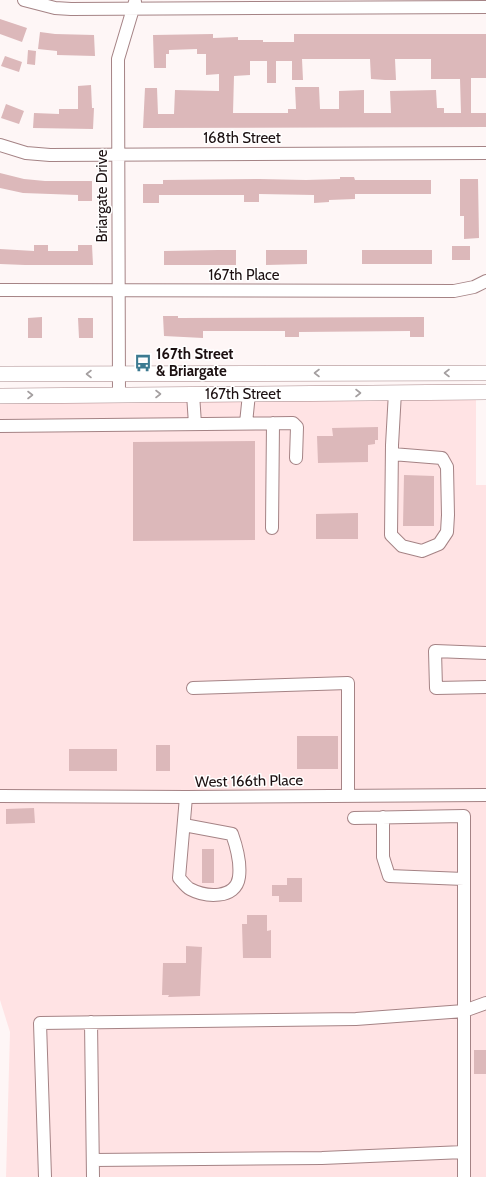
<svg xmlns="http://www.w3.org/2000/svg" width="486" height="1177" viewBox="0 0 486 1177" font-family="Cabin,sans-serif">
	<rect width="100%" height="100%" fill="#fef6f6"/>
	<path fill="#ffe3e4" d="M0,397H476V485H486V1177H6L10,1032L0,1000Z"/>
	<path fill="#dcb8ba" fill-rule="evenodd" d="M0,19L27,28L22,42L0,34Z
		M40,32L55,34L94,35L95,56L57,55V51L38,49Z
		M213,34V38L238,37V40H263V42H294V34H486V78H471V113H486V127L143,128L145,88H157L158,114H174L175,90L219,91V74L206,75V54H197V49L169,50V54H166V68H154L153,35ZM302,59H370L371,79L385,80H396L395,59H431V79H460L461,113H444V108H437L436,90L390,91L391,113H364V90L339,91V109H320L319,87H295L296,109H288V113H233L234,76L250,75V61H267V83H276V61H292V80H303Z
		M28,50L36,51L35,65L27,64Z
		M5,56L22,62L19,72L1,66Z
		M91,85L92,108H94L93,129L33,128L34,113L59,114V109H78V86Z
		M6,104L24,111L19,124L1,118Z
		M0,173L24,179L45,181H92V201H78V195L23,193L0,188Z
		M340,177H354L355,180H431V194H355V199L329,200V202L314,203V195L259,194V202H244V195H159V203H143V184H163V180L259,179L306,180L340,179Z
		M460,179H478L479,238L464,239V216H460Z
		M34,245H48V251H78V245H92L93,265H25L0,264V249L34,251Z
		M452,246H470V260H452Z
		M218,250H236V265H164V251Z
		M266,250H307V264L266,265Z
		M362,250H432V264H362Z
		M163,316H178V318L424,317V337H410V331L299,332V337H285V331H203V338L164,336Z
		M42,317V338H28V318Z
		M78,318H93V338H79Z
		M378,427V440H375V444L368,445V462L318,463L317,436H333L332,428Z
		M255,441V540L133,541V442Z
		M404,475L434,476V526H403Z
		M358,513V539H316V514Z
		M297,736H338V769H297Z
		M156,745H170V771H156Z
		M69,749H117V771H69Z
		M34,808L35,823L6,824V809Z
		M202,849H214V883H202Z
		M287,878H302V902H279V896H272V885H287Z
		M247,915H267V931L271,930V958H243L242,924H247Z
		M186,946L202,947L200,996L168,997L169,995H162L163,963H186Z
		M474,1050H486V1074H474Z"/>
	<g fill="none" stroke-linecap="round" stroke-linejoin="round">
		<g stroke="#a58385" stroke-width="14">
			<path id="minor" d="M24,0L55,8L71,9L486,7
				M0,145L26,153L50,155L486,153
				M0,290L454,291L474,287L486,281
				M193,394L195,424
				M119,395L118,59L135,2
				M246,423L249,394
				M0,426L293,423L297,427L296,458
				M392,454L442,458L447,467L448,515L447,532L439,544L422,551L402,546L391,535L392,445L395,392
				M272,528L273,423
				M486,653L435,651L436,688L486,687
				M193,688L348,683V796
				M0,796L186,797L486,795
				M383,817V857L389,876L464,879
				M354,818L464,816V1011L486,1003
				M184,825L232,834C237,848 241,862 239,877C236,900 205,897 190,889C186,887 182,881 179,878L186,797
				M91,1022L93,1177
				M93,1160L322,1158L464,1152
				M45,1177L40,1023L356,1019L464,1011V1177"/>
		</g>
		<g stroke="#a58385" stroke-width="16">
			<path id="major" d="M0,374L486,373
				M0,396L486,392"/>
		</g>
		<use href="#minor" stroke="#fff" stroke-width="12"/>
		<use href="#major" stroke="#fff" stroke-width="15"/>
	</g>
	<defs><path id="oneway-chevron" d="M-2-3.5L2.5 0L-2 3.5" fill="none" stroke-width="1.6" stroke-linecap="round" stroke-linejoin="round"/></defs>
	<g stroke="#a49fa0">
		<use href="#oneway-chevron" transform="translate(317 373) rotate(180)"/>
		<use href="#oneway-chevron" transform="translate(447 373) rotate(180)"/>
		<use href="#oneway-chevron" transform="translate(89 374) rotate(180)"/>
		<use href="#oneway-chevron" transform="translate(358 393)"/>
		<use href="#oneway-chevron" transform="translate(158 394)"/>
		<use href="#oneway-chevron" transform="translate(30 395)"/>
	</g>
	<defs>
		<g id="bus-bare" transform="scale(1.38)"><path d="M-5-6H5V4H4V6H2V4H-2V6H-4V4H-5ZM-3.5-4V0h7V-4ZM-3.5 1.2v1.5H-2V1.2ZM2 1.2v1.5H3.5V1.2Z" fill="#3d7a91" stroke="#fff" stroke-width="2.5" paint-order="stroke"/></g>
	</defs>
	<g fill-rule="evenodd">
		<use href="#bus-bare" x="143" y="363"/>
	</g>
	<g text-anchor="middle" stroke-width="3" stroke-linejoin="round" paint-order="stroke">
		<g font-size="15" fill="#1c1011" stroke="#fff">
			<text x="242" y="143">168th Street</text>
			<text transform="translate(102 196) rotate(-90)" y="5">Briargate Drive</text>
			<text x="244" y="280">167th Place</text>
			<text x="243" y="399">167th Street</text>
			<text transform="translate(249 781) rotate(-1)" y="5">West 166th Place</text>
		</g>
		<g font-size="15" font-weight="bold" fill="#1c1011" stroke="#fff" text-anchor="start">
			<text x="156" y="359">167th Street<tspan x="156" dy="17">&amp; Briargate</tspan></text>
		</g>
	</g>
</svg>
